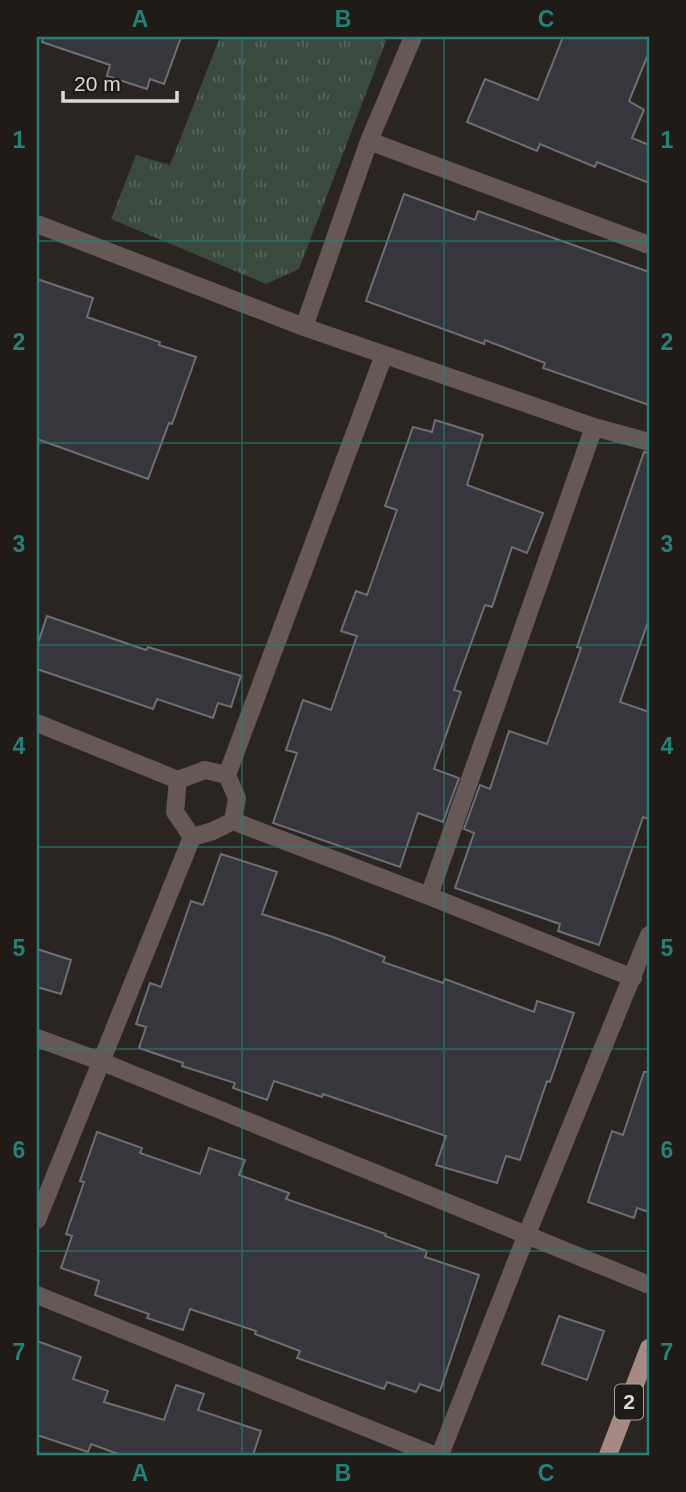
<svg xmlns="http://www.w3.org/2000/svg" width="686" height="1492" viewBox="0 0 686 1492" font-family="Helvetica,sans-serif">
	<defs>
		<pattern id="park-tufts" width="24" height="20" patternUnits="userSpaceOnUse" patternTransform="scale(1.75)"><rect width="24" height="20" fill="#3a4a3e"/><path d="M3 7l-1-3M5 7V3M7 7l1-3M15 17l-1-3M17 17v-4M19 17l1-3" fill="none" stroke="#566459"/></pattern>
	</defs>
	<rect width="100%" height="100%" fill="#2b2522"/>
	<path fill="url(#park-tufts)" d="M220,37H384L386,41L299,269L266,284L111,219L136,155L170,165Z"/>
	<path fill="#36363c" stroke="#6e6e75" stroke-width="2" d="M43,37H181L164,84L150,79L147,89L107,76L110,65L42,42Z
		M563,37H649V52L629,101L644,110L632,138L649,145V183L597,162L595,167L540,144L537,151L467,122L485,79L538,100Z
		M404,194L475,220L478,211L649,272V405L543,368L545,363L485,340L484,344L366,301Z
		M37,279L93,298L87,317L160,342L159,345L196,357L172,424L169,423L148,479L37,439Z
		M435,420L483,435L467,485L543,513L527,553L512,547L492,607L485,605L454,690L461,692L434,769L459,778L443,822L418,813L400,867L273,823L297,753L286,750L303,700L331,710L357,636L341,631L356,591L367,595L397,510L385,506L413,427L432,432Z
		M644,452L649,453V619L620,702L649,712V819L643,817L599,945L558,931L560,924L455,888L474,833L464,829L480,785L490,789L509,731L547,744L581,648L577,647Z
		M47,616L146,650L148,647L241,676L231,707L218,703L213,718L157,699L153,709L37,669V646Z
		M221,854L277,872L262,914L333,937L385,957L383,962L443,983L445,979L534,1012L537,1001L574,1013L550,1082L547,1081L520,1160L506,1156L497,1183L436,1165L446,1136L323,1094L322,1097L274,1081L267,1100L233,1088L235,1083L182,1066L183,1063L139,1048L146,1027L136,1024L150,983L161,987L191,901L203,905Z
		M37,949L71,960L61,994L37,987Z
		M644,1072H649V1212L637,1208L634,1218L588,1202L612,1131L623,1135Z
		M97,1132L142,1148L140,1153L200,1174L209,1148L245,1160L239,1175L289,1193L286,1199L386,1234L385,1236L427,1251L425,1257L479,1275L440,1391L420,1384L416,1392L387,1382L384,1389L297,1358L300,1351L255,1334L256,1331L190,1309L183,1330L147,1318L149,1314L95,1295L99,1281L61,1268L72,1236L66,1234L84,1182L80,1181Z
		M559,1316L604,1331L587,1380L542,1364Z
		M37,1341L81,1357L73,1379L108,1391L104,1402L164,1420L176,1385L204,1394L198,1410L261,1431L253,1455H121L91,1444L88,1452L37,1435Z"/>
	<g fill="none" stroke-linecap="round" stroke-linejoin="round">
		<path stroke="#665855" stroke-width="18" d="M369,141L649,245
			M37,224L304,327L594,427L649,442
			M304,327L369,141L413,37
			M37,723L178,780
			M233,821L429,896L633,978
			M192,837L175,812L178,780L205,770L227,775
			M429,896L594,427
			M37,1038L100,1061L649,1285
			M37,1220L192,837L213,831L233,821L237,798L227,775L384,355
			M37,1295L434,1455
			M440,1455L527,1234L649,935"/>
		<path stroke="#a68983" stroke-width="18" d="M608,1455L649,1348"/>
	</g>
	<path fill="none" stroke="#248078" stroke-width="2" stroke-opacity="0.55" d="M242,37V1455M444,37V1455M37,241H649M37,443H649M37,645H649M37,847H649M37,1049H649M37,1251H649"/>
	<g text-anchor="middle" stroke-width="5" stroke-linejoin="round" paint-order="stroke">
		<rect fill="#211b18" stroke="#a5a09e" stroke-width="2" x="615" y="1384.5" width="28" height="35" rx="5"/>
		<g font-size="21" font-weight="bold" fill="#ded9d7">
			<text x="629" y="1409">2</text>
		</g>
	</g>
	<rect width="686" height="1492" fill="none" stroke="#211b18" stroke-width="77"/>
	<path d="M63 91v10h114v-10" fill="none" stroke="#ded9d7" stroke-width="3.5"/>
	<text x="74" y="91" font-size="21" fill="#ded9d7" stroke="#211b18" stroke-width="5" paint-order="stroke">20 m</text>
	<rect x="38" y="38" width="610" height="1416" fill="none" stroke="#248078" stroke-width="2.5"/>
	<g font-size="23" text-anchor="middle" font-weight="bold" fill="#248078">
		<text x="140" y="27">A</text>
		<text x="343" y="27">B</text>
		<text x="546" y="27">C</text>
		<text x="19" y="148">1</text>
		<text x="667" y="148">1</text>
		<text x="19" y="350">2</text>
		<text x="667" y="350">2</text>
		<text x="19" y="552">3</text>
		<text x="667" y="552">3</text>
		<text x="19" y="754">4</text>
		<text x="667" y="754">4</text>
		<text x="19" y="956">5</text>
		<text x="667" y="956">5</text>
		<text x="19" y="1158">6</text>
		<text x="667" y="1158">6</text>
		<text x="19" y="1360">7</text>
		<text x="667" y="1360">7</text>
		<text x="140" y="1481">A</text>
		<text x="343" y="1481">B</text>
		<text x="546" y="1481">C</text>
	</g>
</svg>
